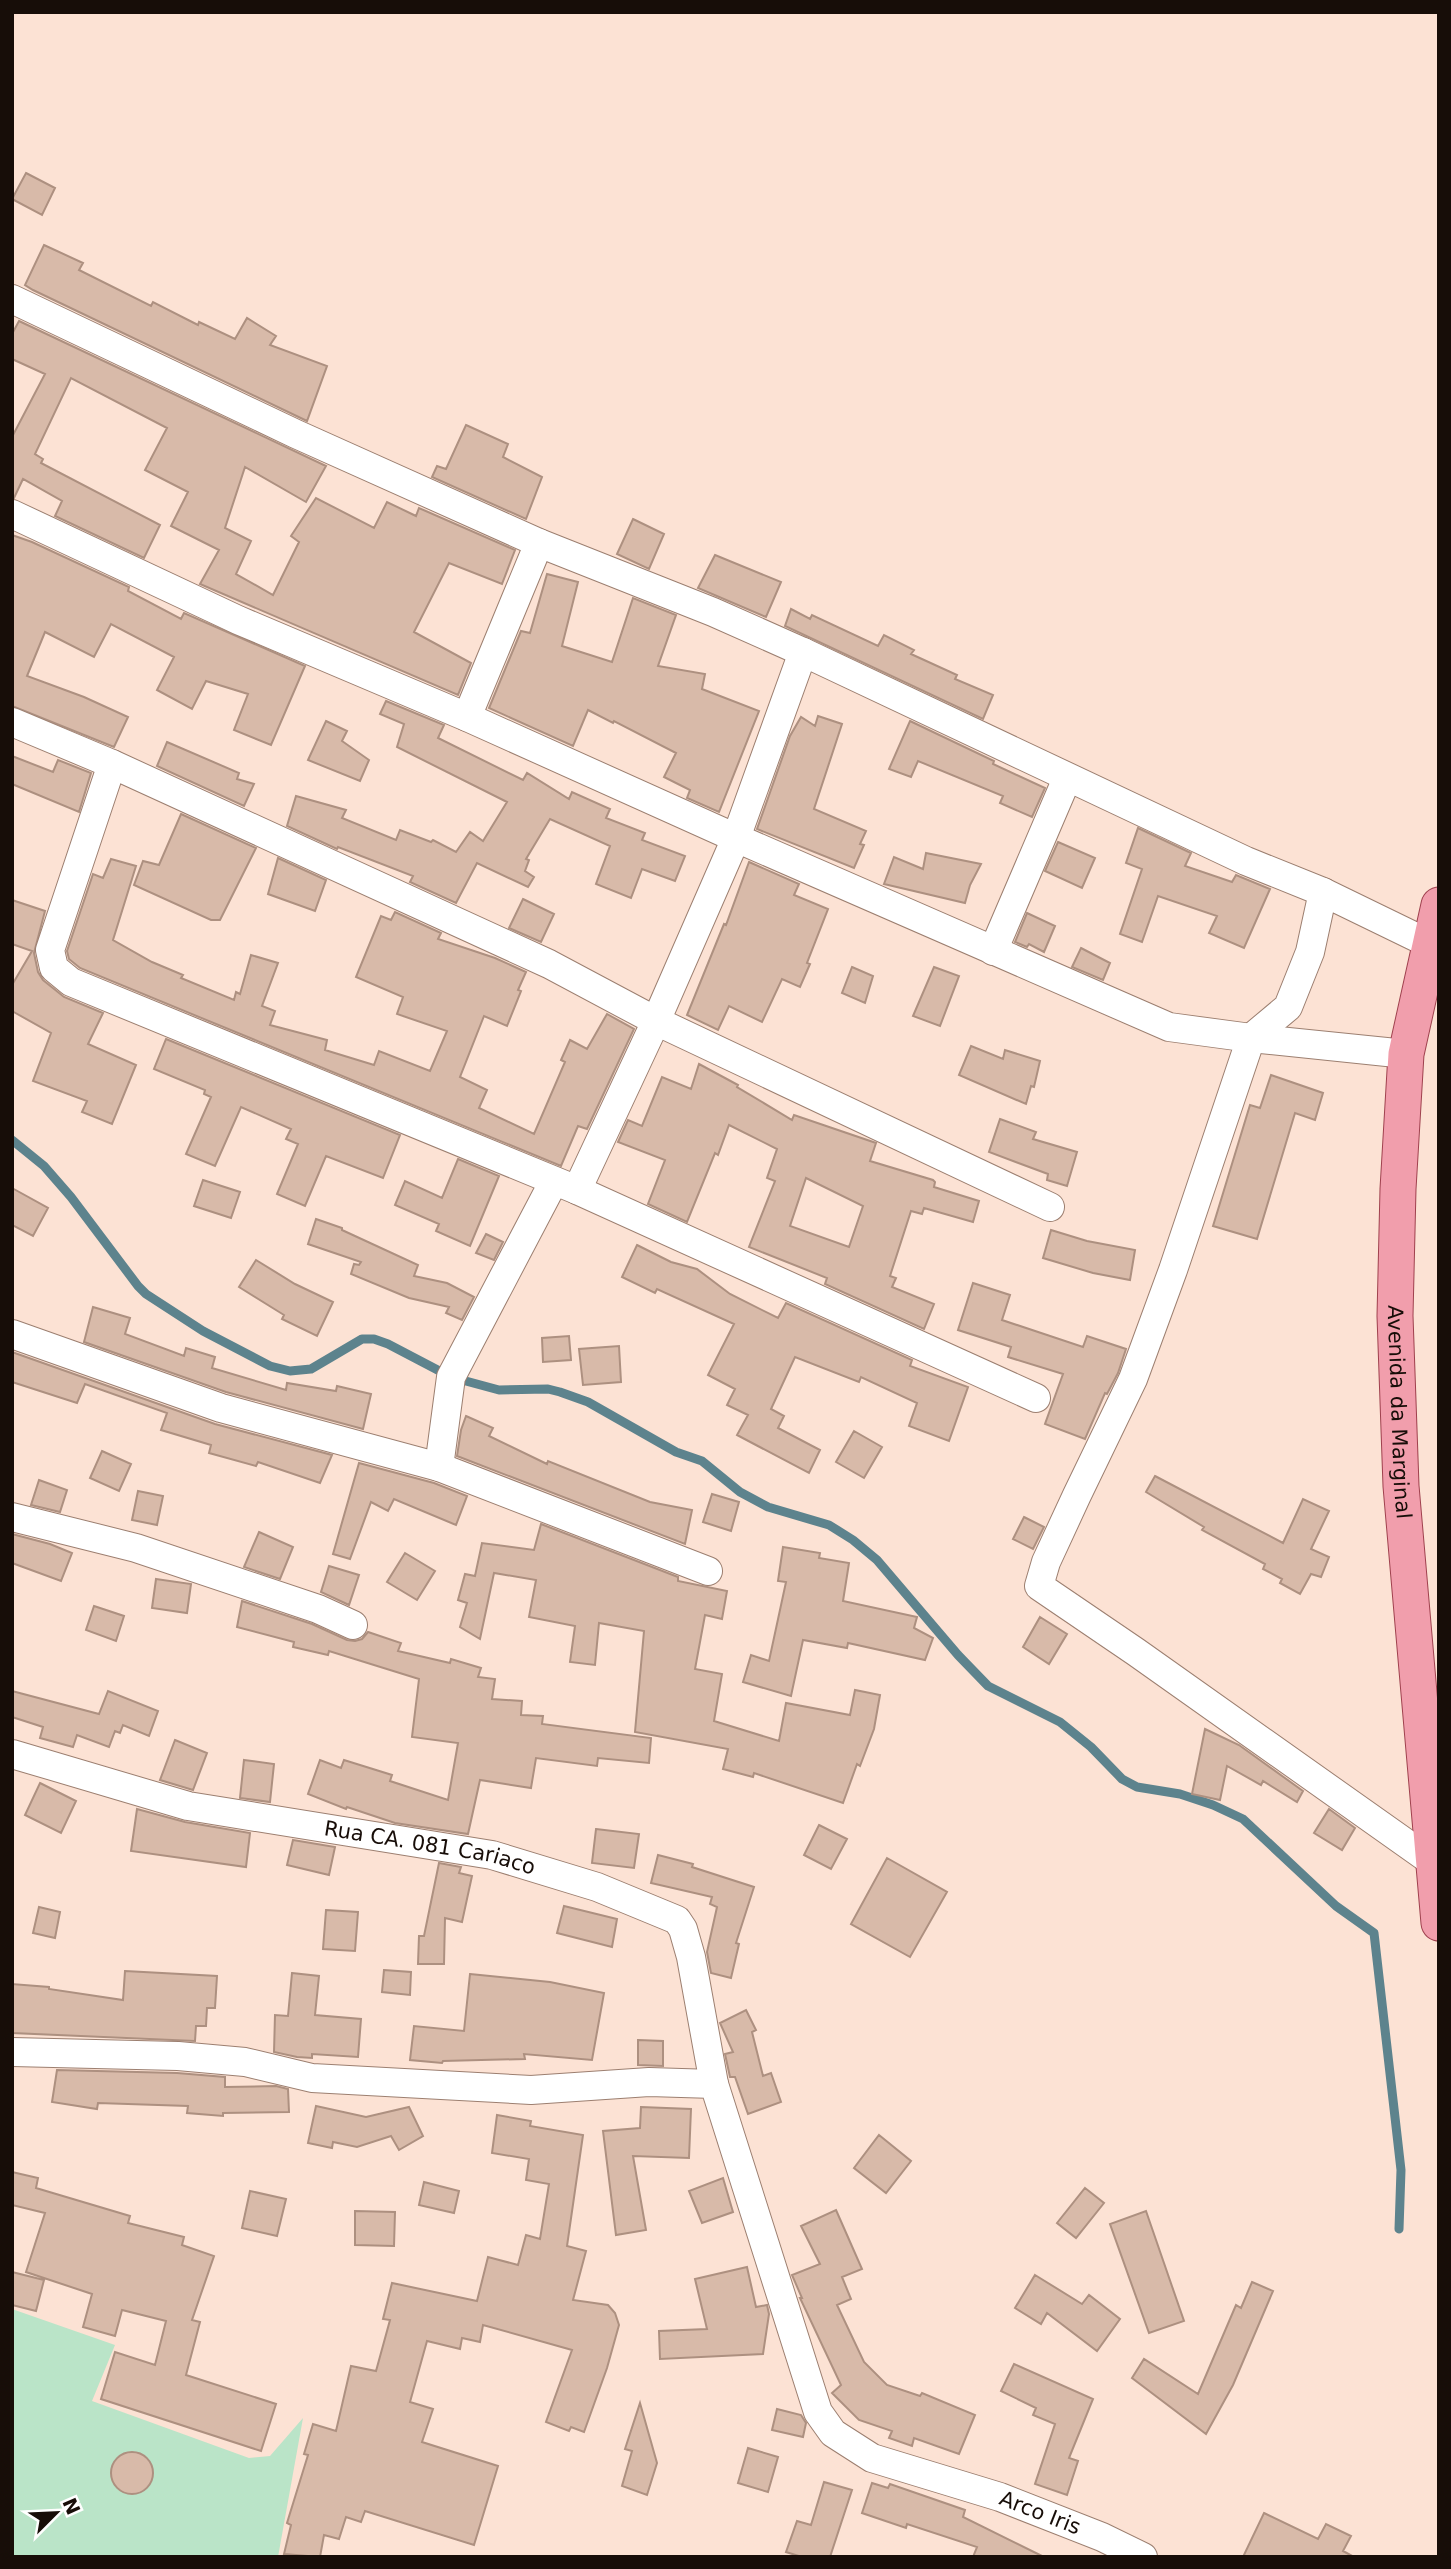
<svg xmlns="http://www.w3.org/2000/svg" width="1451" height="2569" viewBox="0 0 1451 2569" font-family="'DejaVu Sans',sans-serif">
	<rect width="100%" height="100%" fill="#fce2d4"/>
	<path fill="#bae4c8" d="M12,2309L115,2345L92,2401L249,2458L270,2456L303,2418L278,2557H12Z"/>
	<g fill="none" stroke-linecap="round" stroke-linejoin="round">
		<path stroke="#5d838d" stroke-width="9" d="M12,1140L44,1166L71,1197L138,1286L146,1294L203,1331L270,1366L290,1371L311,1369L362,1339H374L388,1344L451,1377L499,1390L548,1389L560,1392L588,1402L676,1452L702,1461L740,1492L768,1507L829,1525L853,1540L877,1560L958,1655L988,1686L1060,1722L1091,1747L1122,1779L1137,1787L1180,1794L1213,1805L1243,1819L1336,1906L1374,1933L1401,2170L1399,2229"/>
	</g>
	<path fill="#d8baa9" stroke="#ad9080" stroke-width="2" fill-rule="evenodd" d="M26,173L55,188L42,215L12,199Z
		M44,245L83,263L79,270L151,306L153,302L198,325L199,322L235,339L247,318L276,336L270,345L327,366L307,421L33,290L25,285Z
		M19,321L326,466L306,502L245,467L225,528L251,541L236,574L273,595L299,542L291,536L316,498L374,528L387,502L416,516L419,508L515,550L502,584L449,563L414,632L471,663L458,695L200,584L219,550L171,526L188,492L145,470L167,428L71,378L35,454L43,459L41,463L160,525L144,558L55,516L62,501L23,479L14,498H12V437L45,374L12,359V334Z
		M466,425L508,444L503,457L542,477L526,519L432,477L437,466L446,469Z
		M633,519L664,534L649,569L617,554Z
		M12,535L32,542L129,587L128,591L181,619L184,613L305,666L271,745L234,730L248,694L206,681L192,709L157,690L174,657L111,624L94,657L45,632L27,676L84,697L128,717L114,747L12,706Z
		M715,555L781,582L766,617L698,588Z
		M547,574L578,582L562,646L612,662L633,598L676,615L658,666L705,674L702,689L759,711L719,812L687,798L690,790L664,777L676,753L614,721L613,723L588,710L573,746L489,708L521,631L530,633Z
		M791,609L810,619L812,615L878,646L884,635L914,650L911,654L957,675L955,679L993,695L983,719L785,626Z
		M386,701L444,725L438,738L523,780L527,773L569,799L572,792L610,809L606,818L645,833L642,840L685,856L675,881L642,869L631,898L596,884L610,846L550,819L526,859L529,860L525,871L534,877L528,887L477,863L456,903L410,882L413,876L338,847L337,849L287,826L296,796L346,810L342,818L396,840L400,830L431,842L433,840L456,852L470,832L483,841L507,802L397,747L404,724L380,714Z
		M818,716L842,724L814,809L866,831L860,844L864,845L854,868L757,829L790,736L801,717L815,726Z
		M326,721L347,731L342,741L369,760L360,781L308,760Z
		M910,721L994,761L993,764L1045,788L1032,817L1000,803L1003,796L918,761L911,777L889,769Z
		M167,742L239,773L237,779L254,784L244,806L157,766Z
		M12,756L53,772L58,760L91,773L79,812L12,784Z
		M181,814L256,848L220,920H211L134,885L143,861L159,865Z
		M1138,828L1191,853L1185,866L1232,882L1236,875L1270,889L1244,948L1209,933L1217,916L1158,896L1142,942L1120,934L1142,869L1126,863Z
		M1058,842L1095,858L1082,888L1045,871Z
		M926,853L981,864L970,885L965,903L884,884L894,857L923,869Z
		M278,858L326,880L315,911L268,894Z
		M111,859L136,866L113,940L152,962L183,975L181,978L234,1000L236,992L240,994L251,955L278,963L262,1006L275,1011L270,1025L327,1040L325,1050L374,1065L379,1051L430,1071L447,1031L397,1014L403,997L356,977L381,916L391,920L395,912L441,933L438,939L495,958L526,972L518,990L521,991L507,1026L484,1016L460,1077L487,1090L479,1108L534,1134L565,1062L561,1060L570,1040L587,1049L607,1014L634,1029L587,1129L578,1126L561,1166L80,968L69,959L67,951L93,874L103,878Z
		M749,862L799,884L794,895L828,909L807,963L810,964L800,987L782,979L762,1022L729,1006L718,1030L687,1015L724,924L726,925Z
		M523,899L554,914L541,942L509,928Z
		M12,900L45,911L34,953L38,972L43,980L64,997L103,1013L88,1044L136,1065L112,1124L82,1112L87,1101L33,1081L51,1033L12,1011V985L32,951L12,944Z
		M1027,913L1055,926L1044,952L1029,944L1027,947L1015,942Z
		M1081,948L1110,963L1103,980L1072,967Z
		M852,967L873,976L865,1003L842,993Z
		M934,967L959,976L940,1026L913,1016Z
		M166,1039L400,1135L383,1178L326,1156L305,1206L277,1194L298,1144L286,1139L291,1129L241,1107L215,1166L186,1154L211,1097L204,1094L205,1090L154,1069Z
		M971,1046L1003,1059L1005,1050L1040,1061L1034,1087L1031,1086L1026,1104L959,1075Z
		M699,1064L738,1085L737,1087L792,1120L794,1115L876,1143L870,1161L933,1180L935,1182L934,1187L979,1201L973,1222L924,1208L922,1214L911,1211L890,1276L896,1278L892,1287L934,1304L924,1329L825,1284L827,1278L749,1247L775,1181L767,1178L777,1149L729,1125L718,1155L715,1153L687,1222L648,1204L665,1160L618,1142L628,1120L642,1126L662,1077L691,1089ZM806,1178L863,1206L849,1247L790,1226Z
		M1271,1075L1323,1093L1315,1120L1295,1113L1257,1239L1213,1226L1250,1105L1260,1108Z
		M1000,1119L1036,1132L1033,1139L1077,1152L1067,1186L1047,1180L1048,1174L989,1152Z
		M458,1159L499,1176L470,1246L436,1231L439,1224L395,1205L405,1181L442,1198Z
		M203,1180L240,1192L231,1218L194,1206Z
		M12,1188L48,1208L33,1236L12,1225Z
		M316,1219L342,1228V1230L418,1265L414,1276L447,1283L474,1297L462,1320L446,1313L449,1307L409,1298L351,1274L354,1264L359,1265L361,1262L308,1244Z
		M1051,1230L1087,1241L1135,1250L1130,1280L1093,1273L1043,1258Z
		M486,1234L503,1242L494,1260L476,1253Z
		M637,1245L671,1262L697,1269L730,1294L778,1318L786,1303L912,1360L910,1366L968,1387L949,1441L909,1426L917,1403L861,1377L859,1382L795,1357L771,1409L784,1416L778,1428L820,1450L809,1473L737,1435L748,1415L727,1405L735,1389L708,1375L734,1324L657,1289L655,1293L622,1277Z
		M256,1260L295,1284L333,1302L317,1336L282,1319L284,1315L239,1287Z
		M973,1283L1010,1295L1002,1320L1083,1347L1087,1336L1126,1349L1118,1373L1107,1394L1105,1393L1085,1439L1045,1424L1063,1374L1008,1357L1011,1347L958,1330Z
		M93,1307L130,1318L125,1334L184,1356L186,1348L215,1357L212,1368L286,1390L287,1383L336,1391L337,1386L371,1394L363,1429L226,1392L84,1342Z
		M569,1336L571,1360L543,1362L542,1338Z
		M619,1346L621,1382L583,1385L579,1349Z
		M12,1352L215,1424L332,1455L320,1483L258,1462L256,1466L209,1453L211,1445L161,1430L167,1413L85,1384L77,1403L12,1382Z
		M466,1416L493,1428L489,1436L547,1464L548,1461L650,1502L692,1510L685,1544L457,1456L461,1430Z
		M854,1431L882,1447L864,1478L836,1462Z
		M102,1451L131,1464L119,1491L90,1478Z
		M359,1463L434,1483L467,1496L456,1525L394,1499L388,1511L371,1502L350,1559L333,1554Z
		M1155,1476L1283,1543L1303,1499L1329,1511L1311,1549L1329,1557L1321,1577L1311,1574L1300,1594L1280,1583L1282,1579L1263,1569L1265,1564L1202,1530L1204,1527L1146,1492Z
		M39,1480L67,1490L60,1512L31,1505Z
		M138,1491L163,1496L157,1525L132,1520Z
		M712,1494L739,1502L731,1531L703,1522Z
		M1024,1517L1044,1527L1033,1549L1013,1539Z
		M541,1524L678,1577V1581L727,1591L722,1619L705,1615L695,1669L722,1674L714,1721L779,1741L786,1703L850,1715L855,1690L880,1695L874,1729L860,1766L857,1764L843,1803L754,1773L753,1777L723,1769L728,1749L635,1732L644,1631L599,1623L595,1665L570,1662L575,1626L529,1617L536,1580L494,1573L480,1639L460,1627L467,1603L458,1600L465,1574L475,1576L482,1543L534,1550Z
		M259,1532L293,1547L280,1579L244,1567Z
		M12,1534L50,1544L72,1553L61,1581L12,1563Z
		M783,1547L820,1553L819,1558L849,1563L843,1601L917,1617L914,1628L933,1638L925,1660L848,1643L847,1648L803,1640L791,1696L743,1682L751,1655L769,1661L786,1582L778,1581Z
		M405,1553L435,1571L417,1600L387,1582Z
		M329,1566L359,1575L349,1605L321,1592Z
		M156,1579L191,1584L187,1613L152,1608Z
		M242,1601L312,1624L347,1640L355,1641L362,1639L368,1632L401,1643L398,1651L450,1663L451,1659L481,1668L478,1677L495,1679L492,1699L522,1701L521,1715L543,1716L542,1724L651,1738L649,1763L598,1758L597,1766L536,1758L531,1788L480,1780L468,1834L395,1823L347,1807L346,1809L308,1794L320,1760L341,1768L344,1760L392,1775L390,1781L448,1800L458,1743L412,1737L419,1679L329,1651L328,1655L293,1647L294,1642L237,1627Z
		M94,1606L124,1616L116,1641L86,1630Z
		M1040,1617L1067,1634L1049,1664L1023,1647Z
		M12,1691L99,1714L108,1691L158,1711L149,1736L123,1725L120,1733L115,1731L109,1747L77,1735L73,1747L40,1738L43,1727L12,1717Z
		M1205,1729L1239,1745L1303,1791L1297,1802L1263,1781L1261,1785L1227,1766L1220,1800L1192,1794Z
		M175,1740L207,1753L193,1790L160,1780Z
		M244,1760L274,1764L270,1802L240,1798Z
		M40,1783L76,1801L61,1833L25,1815Z
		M137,1809L185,1822L250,1833L246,1867L131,1851Z
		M1329,1809L1355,1828L1342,1850L1314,1833Z
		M819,1825L847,1839L831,1869L804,1855Z
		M596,1829L639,1834L634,1868L592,1863Z
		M293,1840L335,1847L329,1875L287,1865Z
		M658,1855L693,1864L692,1867L754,1887L736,1943L739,1944L731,1978L711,1973L707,1952L717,1907L710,1904L712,1897L651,1883Z
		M887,1858L947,1892L910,1957L851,1924Z
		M439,1863L461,1867L459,1873L472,1876L462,1922L445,1918L444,1964H418L419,1936H424Z
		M564,1906L617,1919L612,1947L557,1933Z
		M39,1907L60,1912L55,1938L33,1933Z
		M326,1910L358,1912L355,1951L323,1949Z
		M384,1970L411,1972L410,1995L382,1992Z
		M125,1971L217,1976L215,2008H207L206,2026H196L195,2041L12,2033V1984L49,1987V1989L123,2000Z
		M292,1973L319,1976L315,2015L361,2019L358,2057L312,2054V2058L297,2057L274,2052L275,2015L288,2016Z
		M470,1974L550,1982L604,1993L592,2060L524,2054L525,2059L443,2061L442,2063L410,2060L414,2026L464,2031Z
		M746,2010L756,2030L752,2032L763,2076L771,2073L781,2102L748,2114L735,2077H730L725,2054L733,2052L720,2023Z
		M638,2040L663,2041V2066L638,2065Z
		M57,2070L177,2073L225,2077V2087L276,2086L288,2089L289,2112L223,2113V2116L187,2113L188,2106L98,2103L97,2109L52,2102Z
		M316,2106L366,2117L409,2107L423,2136L399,2150L391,2136L357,2147L333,2142L332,2148L308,2143Z
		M641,2107L691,2109L689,2158L633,2156L646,2230L616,2235L603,2131L640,2128Z
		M497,2115L531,2121L530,2126L583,2135L567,2246L586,2251L573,2300L608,2305L615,2313L619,2325L607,2368L584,2432L571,2427L569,2431L546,2422L572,2350L483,2325L480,2342L462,2338L460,2349L427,2341L410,2402L433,2409L422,2442L498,2466L474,2545L365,2511L361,2522L346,2517L339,2539L324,2535L320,2557L284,2554L291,2525L287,2523L308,2455L304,2454L313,2424L336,2431L351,2366L376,2371L390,2320L383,2319L392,2283L477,2301L488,2257L518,2265L526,2235L540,2239L549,2184L526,2180L529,2159L492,2153Z
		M879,2135L911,2161L886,2193L854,2168Z
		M12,2172L38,2178L36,2188L130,2216L128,2223L184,2237L182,2245L214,2256L192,2320L200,2322L186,2375L276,2404L261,2451L101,2399L115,2352L155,2365L166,2321L122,2310L115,2336L83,2327L92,2294L26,2272L45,2213L12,2205Z
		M723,2178L733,2212L702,2223L689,2191Z
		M424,2182L459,2191L454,2213L419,2205Z
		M1085,2188L1104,2203L1076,2238L1057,2223Z
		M250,2191L286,2199L277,2236L242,2228Z
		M836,2210L862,2269L842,2277L851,2299L837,2305L864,2362L887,2385L920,2396L922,2393L975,2415L959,2454L914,2438L912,2446L889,2438L892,2431L859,2420L832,2393L841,2385L800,2298H802L792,2275L820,2264L801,2226Z
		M355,2211L395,2212L394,2246L355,2245Z
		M1146,2211L1184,2321L1149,2333L1110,2224Z
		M747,2267L756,2307L767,2305L769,2314L763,2354L660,2359L659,2331L707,2329L695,2279Z
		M12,2272L44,2280L36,2311L12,2305Z
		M1035,2275L1082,2304L1089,2295L1120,2319L1097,2351L1047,2313L1041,2324L1015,2308Z
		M1252,2282L1273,2291L1233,2385L1206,2434L1132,2378L1144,2359L1198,2394L1236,2305L1241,2308Z
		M1014,2364L1093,2399L1069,2458L1078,2461L1067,2495L1035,2484L1055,2424L1033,2415L1036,2408L1001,2391Z
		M640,2403L657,2463L647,2495L622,2486L632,2451L625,2449Z
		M777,2409L801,2415L806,2423L803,2437L772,2430Z
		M748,2448L778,2457L768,2492L738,2483Z
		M111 2473a21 21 0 1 1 42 0a21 21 0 1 1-42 0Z
		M824,2482L852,2490L830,2557H802L786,2552L797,2521L811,2525Z
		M872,2483L888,2488L890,2484L965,2510L963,2517L1044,2557H973L977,2547L907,2524L906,2528L862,2513Z
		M1264,2513L1318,2539L1326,2524L1351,2536L1343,2551L1354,2557H1243Z"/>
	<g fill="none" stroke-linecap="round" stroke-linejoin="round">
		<g stroke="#9c7f70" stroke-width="30">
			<g id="minor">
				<path d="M12,299L296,434L539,543L713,612L803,652L1246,861L1323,892"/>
				<path d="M12,514L238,620L467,717L736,838L1169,1027L1251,1038L1406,1054"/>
				<path d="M467,717L539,543"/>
				<path d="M12,722L112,764L549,964L656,1021L1050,1207"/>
				<path d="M112,764L50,950L54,968L71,982L577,1190L1036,1398"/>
				<path d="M1430,944L1323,892L1310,952L1288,1007L1251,1038L1173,1270L1133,1379L1077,1495L1046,1562L1039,1586L1136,1652L1434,1863"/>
				<path d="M993,951L1065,783L1069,780"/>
				<path d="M577,1190L656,1021L736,838L803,652"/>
				<path d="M12,1334L221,1408L439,1467L708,1571"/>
				<path d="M439,1467L451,1377L554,1181"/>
				<path d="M12,1517L136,1548L318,1609L353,1625"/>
				<path id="s1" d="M12,1754L188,1806L492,1855L597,1887L677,1920L683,1929L691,1957L714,2084"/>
				<path id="s2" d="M12,2052L178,2056L245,2062L312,2078L531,2090L649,2082L714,2084L818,2412L833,2433L872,2458L1000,2497L1102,2537L1143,2557"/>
			</g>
		</g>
		<g stroke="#9f414e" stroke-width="37">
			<g id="major">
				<path id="s3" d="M1439,905L1406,1054L1398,1189L1395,1316L1401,1486L1439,1923"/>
			</g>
		</g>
		<use href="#minor" stroke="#fff" stroke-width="28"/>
		<use href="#major" stroke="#f19eac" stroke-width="35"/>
	</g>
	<g text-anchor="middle" stroke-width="5" stroke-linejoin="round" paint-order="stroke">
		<g font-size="21" fill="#170d08" stroke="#fff">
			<text dy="7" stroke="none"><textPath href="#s3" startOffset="511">Avenida da Marginal</textPath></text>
			<text dy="7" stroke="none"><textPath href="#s1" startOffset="429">Rua CA. 081 Cariaco</textPath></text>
			<text dy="7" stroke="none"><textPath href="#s2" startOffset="1298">Arco Iris</textPath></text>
		</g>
	</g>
	<rect width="1451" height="2569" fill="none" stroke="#170d08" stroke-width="28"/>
	<g transform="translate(56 2513) rotate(66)" stroke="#ffffff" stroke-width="5" paint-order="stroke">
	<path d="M0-5L12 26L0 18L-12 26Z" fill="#170d08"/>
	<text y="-10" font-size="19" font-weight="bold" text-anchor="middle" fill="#170d08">N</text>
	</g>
</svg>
